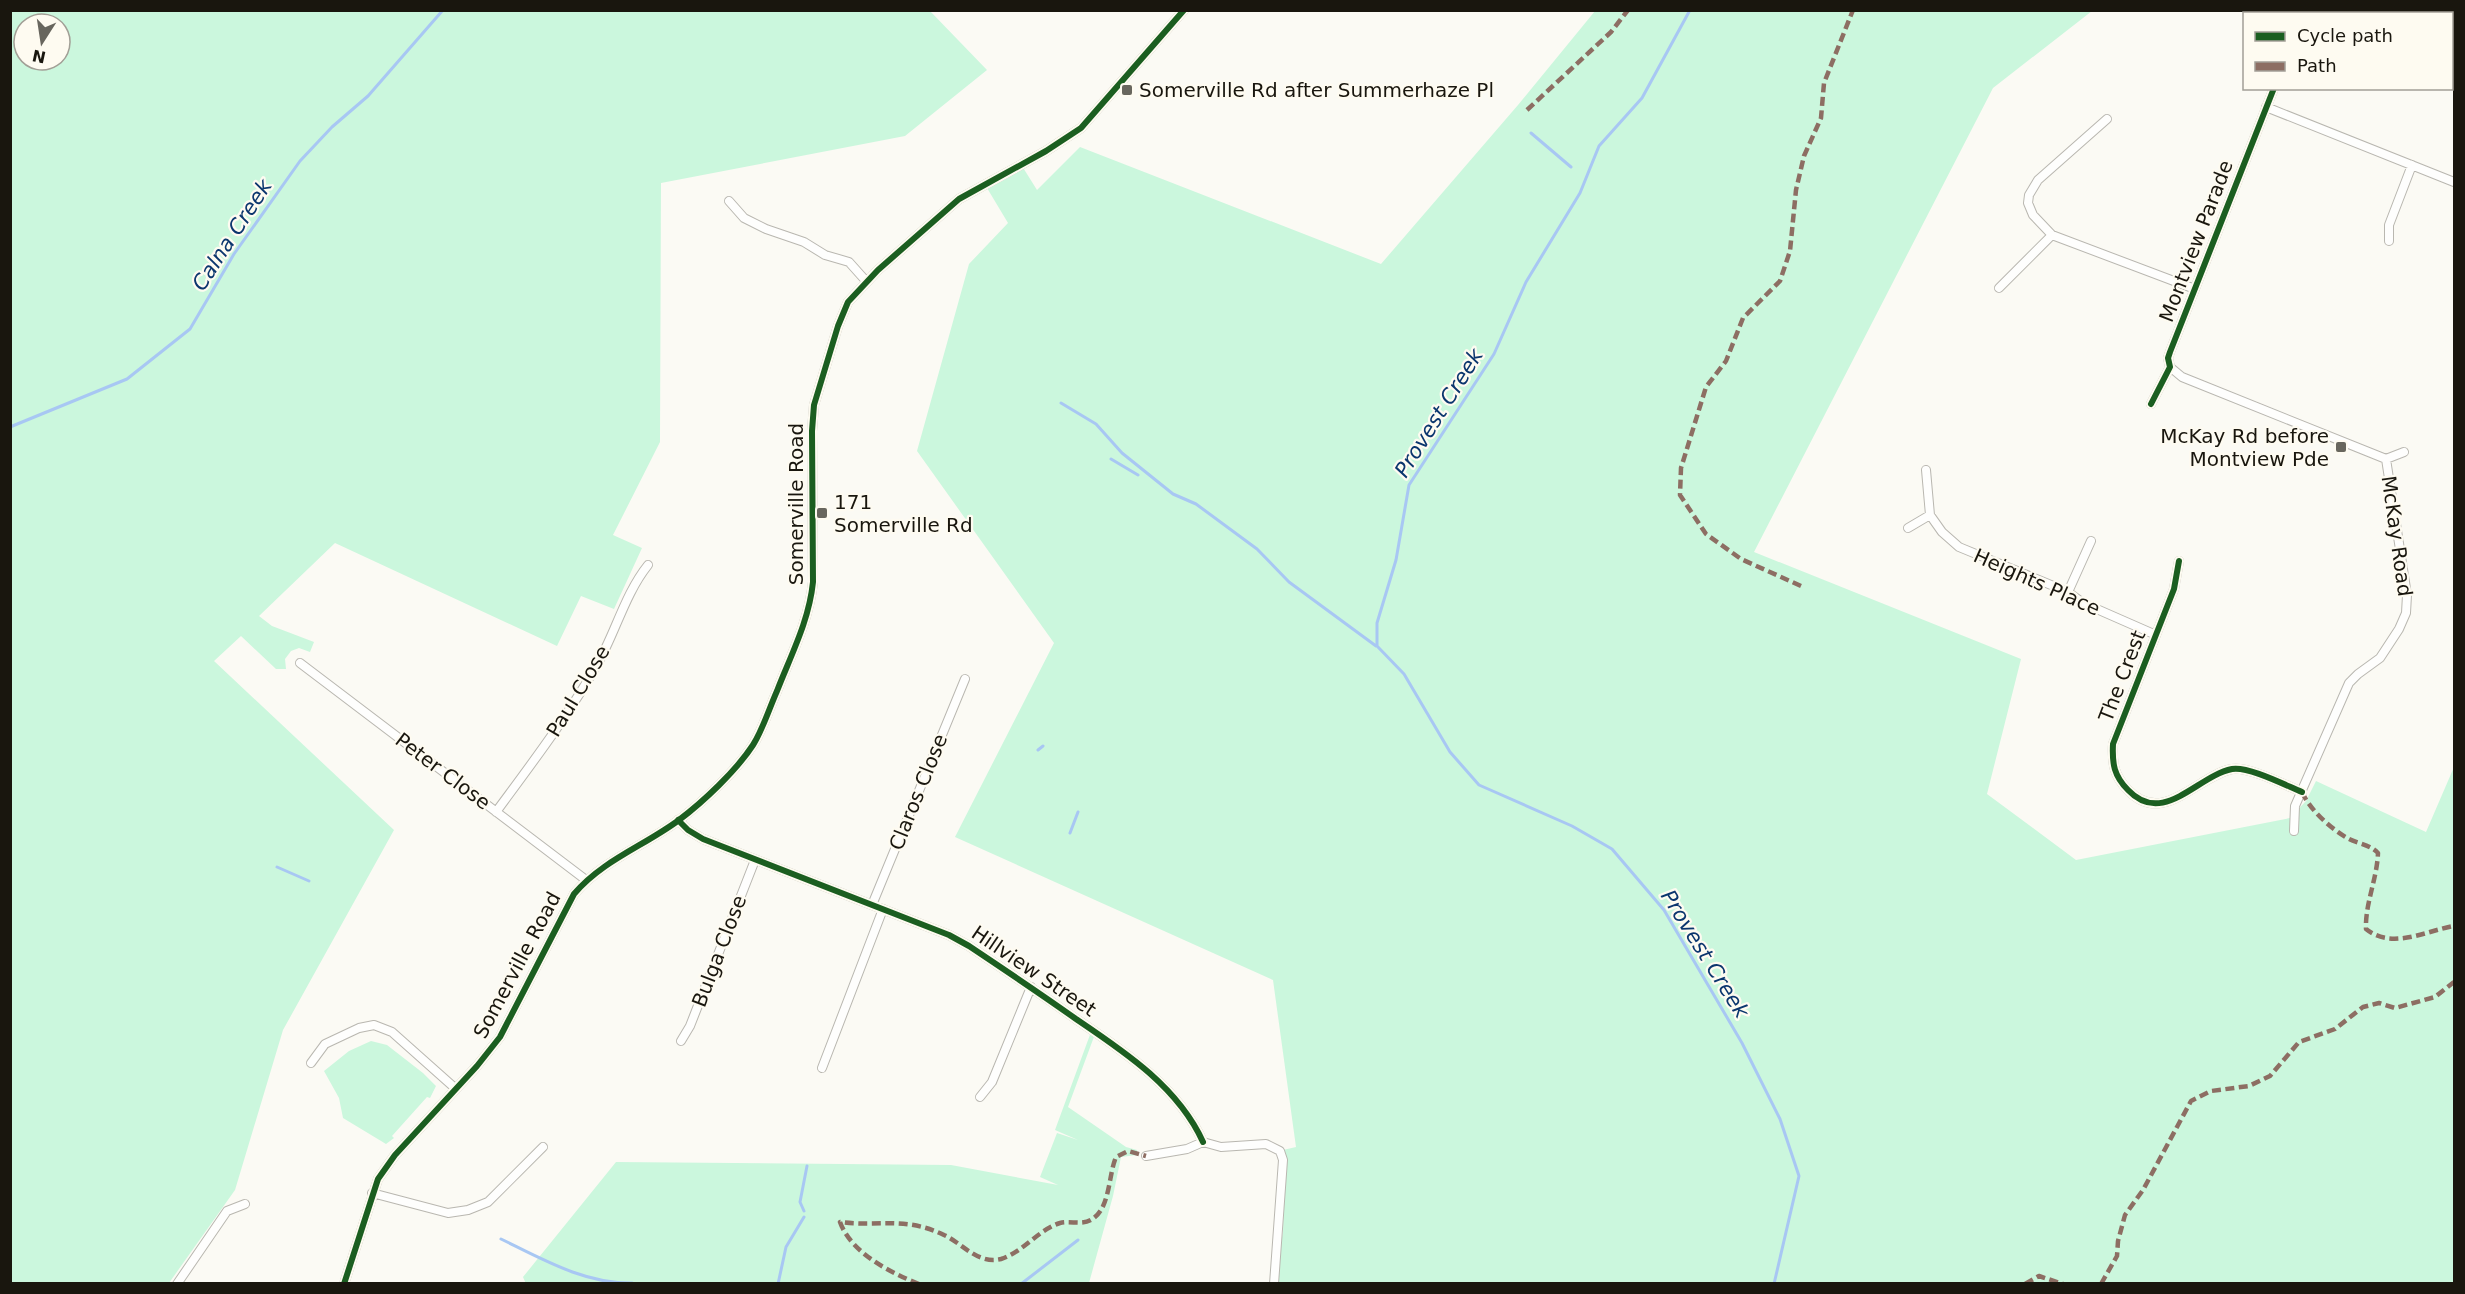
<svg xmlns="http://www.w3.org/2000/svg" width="2465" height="1294" viewBox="0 0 2465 1294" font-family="'DejaVu Sans',sans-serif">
	<rect width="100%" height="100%" fill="#fbfaf4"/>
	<path fill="#cbf7dd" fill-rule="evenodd" d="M10,11H930L987,70L905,136L661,183L660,442L613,535L642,548L614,609L581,596L557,646L335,543L259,616L272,626L314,642L310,652L299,648L291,651L285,659L286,669H276L241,636L214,661L394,830L283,1030L235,1190L169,1283H11ZM24,24H60V60H24Z
		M1595,11H2092L1993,88L1754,552L2021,659L1987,794L2076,860L2290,818L2306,801L2316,781L2426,832L2454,767V1283H1274L1283,1232L1285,1158L1283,1150L1296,1147L1273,980L955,837L1054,643L917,451L969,264L1008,223L987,188L1022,166L1037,190L1080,147L1381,264L1518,105Z
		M1091,1032L1095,1034L1068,1107L1126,1147L1137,1150V1155L1121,1157L1113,1196L1089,1283L526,1284L523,1277L616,1162L951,1165L1058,1185L1040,1177L1057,1133L1078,1140L1055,1130Z
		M371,1041L387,1045L423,1073L436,1086L430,1098L427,1097L392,1136L394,1138L386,1144L343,1118L339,1098L324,1071L349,1051Z"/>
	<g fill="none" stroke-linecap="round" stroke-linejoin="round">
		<path stroke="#a8c7f3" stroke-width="3" d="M1690,10L1642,98L1599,146L1580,193L1526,282L1494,354L1409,485L1396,560L1377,623V646L1404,674L1450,752L1479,785L1572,826L1612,849L1664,910L1742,1043L1780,1119L1799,1176L1774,1284
			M1531,133L1571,167
			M1061,403L1096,424L1122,453L1173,494L1196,504L1257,549L1289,582L1376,646
			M10,427L127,379L190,329L234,254L300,161L332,127L368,96L443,10
			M1111,459L1138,475
			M1038,750L1043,746
			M1070,833L1078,812
			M277,867L309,881
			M804,1211L800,1202L807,1166
			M501,1239C542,1259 585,1284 632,1283
			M778,1284L786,1247L804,1217
			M1021,1284L1078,1240"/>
		<g stroke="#b9b7b0" stroke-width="10">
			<path id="minor" d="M2304,14L2305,10
				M2421,14L2422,10
				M2452,46L2454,47
				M2266,107L2454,182
				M2107,119L2038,180L2029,195L2028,203L2033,215L2052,235L2195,289
				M729,201L744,218L766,229L804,242L825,255L849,262L866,281
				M2389,241V225L2412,165
				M1999,288L2052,235
				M2170,367L2182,377L2386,459L2404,452
				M2151,404L2170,367L2168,358L2170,352L2274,88
				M1926,470L1930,515
				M1908,528L1930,515L1942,532L1959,547L2068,592L2083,603L2156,635
				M2179,561L2174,589L2113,744C2112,764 2114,776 2128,790C2163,827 2197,776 2232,769C2248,766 2285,785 2302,792
				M2068,592L2091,541
				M300,663L586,880
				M496,812C532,763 568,716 598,663C616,631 625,594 648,565
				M678,820L688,830L703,839L949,935L969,946C1005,970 1041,994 1076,1019C1125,1052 1178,1087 1203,1142
				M2294,831L2295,806L2349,683L2358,674L2380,658L2399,629L2406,613L2407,595L2386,459
				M872,905L965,679
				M681,1041L690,1026L755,860
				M311,1063L325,1044L359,1028L374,1025L392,1032L456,1089
				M822,1068L883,909
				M980,1097L992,1082L1031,987
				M1146,1156L1187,1149L1203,1142L1221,1147L1266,1144L1280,1151L1283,1160L1274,1284
				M372,1193L448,1213L468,1210L488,1202L543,1147
				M177,1284L227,1211L245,1204
				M344,1284L378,1179L395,1155L477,1066L500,1037L574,894C603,860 644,846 679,820C703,802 736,771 753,745C763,729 769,709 777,691C791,655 809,621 813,582L812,431L814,405L838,326L848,302L878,270L959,199L1046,151L1081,128L1184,10"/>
		</g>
		<use href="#minor" stroke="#fefefd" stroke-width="8"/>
		<path stroke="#8d6e63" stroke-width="4.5" stroke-dasharray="9 4.5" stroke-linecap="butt" d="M1527,110L1611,32L1628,10
			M1801,586L1741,559L1706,534L1680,495L1681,468L1706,387L1726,361L1743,318L1780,281L1790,251L1796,190L1804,156L1821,118L1824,83L1853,10
			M2302,792C2310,810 2331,829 2349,839C2359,844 2369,844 2378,853C2377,879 2365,904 2366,929C2392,950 2425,931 2454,926
			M919,1284C891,1273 851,1253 840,1222C878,1227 905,1216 944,1235C962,1243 978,1265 1001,1259C1023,1252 1038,1230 1060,1223C1072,1220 1084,1227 1095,1217C1110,1205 1109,1173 1116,1157L1128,1151L1146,1156
			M2025,1284L2039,1276L2063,1284
			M2101,1284L2117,1256L2118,1241L2125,1215L2143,1190L2191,1101L2211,1091L2249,1086L2270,1076L2299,1042L2335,1029L2363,1007L2379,1003L2395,1008L2435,997L2454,982"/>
		<g stroke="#fefbf1" stroke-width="10">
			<path id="cycleway" d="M2151,404L2170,367L2168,358L2170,352L2274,88
				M2179,561L2174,589L2113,744C2112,764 2114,776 2128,790C2163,827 2197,776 2232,769C2248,766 2285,785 2302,792
				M678,820L688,830L703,839L949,935L969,946C1005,970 1041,994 1076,1019C1125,1052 1178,1087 1203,1142
				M344,1284L378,1179L395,1155L477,1066L500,1037L574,894C603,860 644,846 679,820C703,802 736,771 753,745C763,729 769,709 777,691C791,655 809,621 813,582L812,431L814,405L838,326L848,302L878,270L959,199L1046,151L1081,128L1184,10"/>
		</g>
		<use href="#cycleway" stroke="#1b5e20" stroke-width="6"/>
	</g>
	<g fill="#68665e" stroke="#fefbf1" stroke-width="2">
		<rect x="1121" y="84" width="12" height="12" rx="3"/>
		<rect x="2335" y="441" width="12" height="12" rx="3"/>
		<rect x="816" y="507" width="12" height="12" rx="3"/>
	</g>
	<g text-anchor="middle" stroke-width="4.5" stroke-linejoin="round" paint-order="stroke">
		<g font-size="20" fill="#19160e" stroke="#fefbf1" text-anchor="start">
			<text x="1139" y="97">Somerville Rd after Summerhaze Pl</text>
			<text x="2329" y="443" text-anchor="end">McKay Rd before<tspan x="2329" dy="23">Montview Pde</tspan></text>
			<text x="834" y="509">171<tspan x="834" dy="23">Somerville Rd</tspan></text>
		</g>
		<g font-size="20" fill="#19160e" stroke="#fefbf1">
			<text transform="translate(2196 241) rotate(-69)" y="7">Montview Parade</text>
			<text transform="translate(796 504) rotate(-90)" y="7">Somerville Road</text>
			<text transform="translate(2397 536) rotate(82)" y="7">McKay Road</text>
			<text transform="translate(2037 582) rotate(24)" y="7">Heights Place</text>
			<text transform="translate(2122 676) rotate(-69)" y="7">The Crest</text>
			<text transform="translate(578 691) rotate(-59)" y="7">Paul Close</text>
			<text transform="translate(443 771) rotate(37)" y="7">Peter Close</text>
			<text transform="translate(918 792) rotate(-68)" y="7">Claros Close</text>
			<text transform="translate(719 951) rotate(-69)" y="7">Bulga Close</text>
			<text transform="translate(517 965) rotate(-62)" y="7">Somerville Road</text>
			<text transform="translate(1034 971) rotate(34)" y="7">Hillview Street</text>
		</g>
		<g font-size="21" font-style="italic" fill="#0b366e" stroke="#fefbf1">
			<text transform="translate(232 235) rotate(-57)" y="7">Calna Creek</text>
			<text transform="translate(1439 413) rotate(-58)" y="7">Provest Creek</text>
			<text transform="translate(1705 954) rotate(58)" y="7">Provest Creek</text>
		</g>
	</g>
	<rect width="2465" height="1294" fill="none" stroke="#19160e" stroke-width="24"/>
	<rect x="2243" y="12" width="210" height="78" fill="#fefbf1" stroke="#a29f96" stroke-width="1.5"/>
	<rect x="2255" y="32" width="30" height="9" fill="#1b5e20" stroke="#a29f96" stroke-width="1.5"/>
	<text x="2297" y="42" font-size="18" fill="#19160e">Cycle path</text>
	<rect x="2255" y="62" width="30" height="9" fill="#8d6e63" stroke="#a29f96" stroke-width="1.5"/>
	<text x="2297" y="72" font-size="18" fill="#19160e">Path</text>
	<g transform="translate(42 42) rotate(192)"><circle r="28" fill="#fefbf1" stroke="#a29f96" stroke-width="1.5"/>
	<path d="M0-4.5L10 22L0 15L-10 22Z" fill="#68665e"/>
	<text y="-9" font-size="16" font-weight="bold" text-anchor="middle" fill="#19160e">N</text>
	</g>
</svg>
